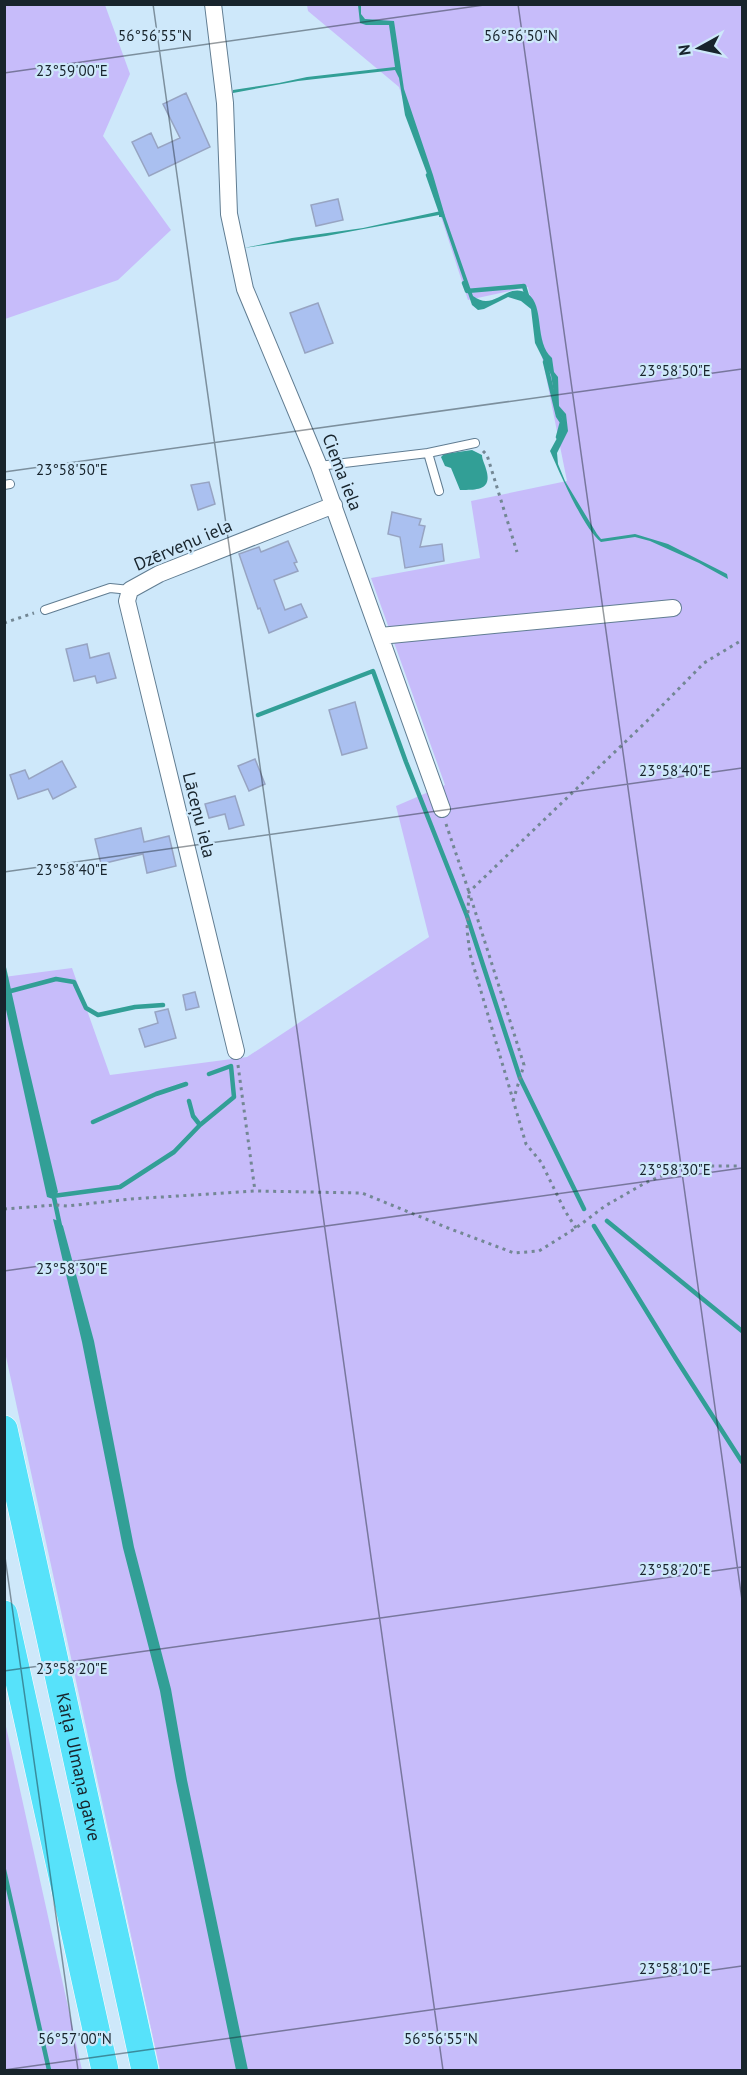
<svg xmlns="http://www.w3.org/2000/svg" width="747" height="2075" viewBox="0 0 747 2075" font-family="'PT Sans',sans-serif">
	<rect width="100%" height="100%" fill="#cee8fa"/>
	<path fill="#c7bcfa" d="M5,4L105,5L130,74L103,136L171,230L118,280L5,319Z
		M307,5H742V2070H160L5,1352L4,977L72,968L110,1075L247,1057L429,937L396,806L445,785L371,578L480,558L471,501L567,481L528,287L468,300L399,87L308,11Z
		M5,1722L82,2070H5Z"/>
	<path fill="#329f96" d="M358,5H361V14L365,19L394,21L404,89L433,175L445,216L473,296C495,313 507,280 528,294C545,306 534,342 552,358L554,372L558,377L559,406L566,414L568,431L557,453L558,464L565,481L597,534L601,539L635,534L668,544L727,574L728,579L699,563L650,541L635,537L601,542C583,528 560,473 550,451L562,429L561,423L563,420L557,412L551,375L535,343L531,309L521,301L508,297L484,309L478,310L472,305L442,217H439V215L326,236L244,248L292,238L363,228L441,211L405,115L399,78L395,70L298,81L233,93V90L279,83L307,77L395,67L389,25H366L360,23Z
		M472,450L482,455C482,460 485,464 486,469C493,491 476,490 460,490L451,468L445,466L441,457L444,454Z
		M4,958L23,1044L58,1192L53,1199L47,1197L5,1005Z
		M53,1219L59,1221L63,1226L94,1341L134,1547L171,1689L187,1780L248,2070H236L176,1781L160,1691L123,1548L82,1342Z"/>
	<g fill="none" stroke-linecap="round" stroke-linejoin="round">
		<path stroke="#329f96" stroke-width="4.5" d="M428,175L442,215
			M464,283L467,291L524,286L527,296
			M545,362L558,416L562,422L558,437
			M258,715L373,671L406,762L467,916L520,1078L584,1209
			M7,992L56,979L74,982L86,1008L98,1015L135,1007L163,1005
			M189,1101L193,1116L200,1125
			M93,1122L156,1094L186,1084
			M53,1193L60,1226
			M53,1196L120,1187L174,1152L200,1125L234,1097L231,1066L209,1074
			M607,1221L742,1331
			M594,1226L676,1359L742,1462
			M4,1870L49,2070"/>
	</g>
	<path fill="#aac0f0" stroke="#97a4c2" stroke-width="1.5" d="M186,93L210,147L149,176L132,142L151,133L158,148L180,138L163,104Z
		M338,199L343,220L316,226L311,205Z
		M318,303L333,343L305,353L290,313Z
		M209,482L215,504L198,510L191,485Z
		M392,512L421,519L419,525L425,526L420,547L442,544L444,561L405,568L400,537L388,534Z
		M288,541L297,562L294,563L298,571L274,580L285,610L301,604L307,617L269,633L260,608L258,609L239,554L259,547L261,552Z
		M87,644L90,658L109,653L116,678L97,683L95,676L74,681L66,649Z
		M355,702L367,748L342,755L329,710Z
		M255,759L265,784L249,791L238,766Z
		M62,761L76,787L53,799L48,789L18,799L10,775L25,770L29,779Z
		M235,796L244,825L229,829L225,814L209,818L205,804Z
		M141,828L144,842L169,836L176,866L147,873L143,854L101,864L95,839Z
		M195,992L199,1007L186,1010L183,995Z
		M168,1009L176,1038L145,1047L139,1029L158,1023L155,1012Z"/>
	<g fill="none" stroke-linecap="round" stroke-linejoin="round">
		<g stroke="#617d92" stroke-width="10">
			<path id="service" d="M428,453L475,443
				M319,466L428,453L439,491
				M4,485L10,484
				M45,610L110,588L130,590"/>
		</g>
		<g stroke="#617d92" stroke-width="18">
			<path id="minor" d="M213,4L225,103L229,214L245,289L319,466L442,809
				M380,636L673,608
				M236,1051L127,601L130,590L159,574L334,505"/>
		</g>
		<g stroke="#fff" stroke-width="28">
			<g id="trunk">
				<path id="s1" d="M4,1429L145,2070"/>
				<path d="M4,1614L105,2070"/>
			</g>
		</g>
		<path stroke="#738794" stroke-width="3" stroke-dasharray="3 4.5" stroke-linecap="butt" d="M483,451L487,455L517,552
			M4,623L34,613
			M446,824L469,892L467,930L470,954L526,1144L541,1162L565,1211L576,1228
			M238,1065L255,1191
			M513,1101L524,1065L469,892L647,721L704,663L742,640
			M4,1209L55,1205L67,1206L131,1199L255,1191L362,1193L448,1228L514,1253L539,1251L576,1228L605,1206L645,1183L671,1172L700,1166H742"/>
		<use href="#service" stroke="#fff" stroke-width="8"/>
		<use href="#minor" stroke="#fff" stroke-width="16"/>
		<use href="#trunk" stroke="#57e2fa" stroke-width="27"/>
	</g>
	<path fill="none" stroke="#18242c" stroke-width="1.5" stroke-opacity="0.45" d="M153,4L443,2070M518,4L742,1600M4,73L491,4M4,472L742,369M4,872L742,768M4,1271L742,1168M4,1550L78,2070M4,1671L742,1567M4,2070L742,1966"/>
	<g text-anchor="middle" stroke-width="4.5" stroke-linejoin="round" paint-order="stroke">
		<g font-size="18" fill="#18242c" stroke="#cee8fa">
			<text transform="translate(342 472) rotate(69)" y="6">Ciema iela</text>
			<text transform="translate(183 545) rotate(-23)" y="6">Dzērveņu iela</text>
			<text transform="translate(199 815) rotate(76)" y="6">Lāceņu iela</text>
			<text dy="6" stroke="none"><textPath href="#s1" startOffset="346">Kārļa Ulmaņa gatve</textPath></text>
		</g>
	</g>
	<g font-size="15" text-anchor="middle" fill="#18242c" stroke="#cee8fa" stroke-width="4.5" stroke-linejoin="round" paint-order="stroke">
		<text x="155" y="41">56°56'55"N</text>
		<text x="521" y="41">56°56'50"N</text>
		<text x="72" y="76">23°59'00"E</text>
		<text x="675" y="376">23°58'50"E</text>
		<text x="72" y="475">23°58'50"E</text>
		<text x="675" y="776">23°58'40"E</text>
		<text x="72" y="875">23°58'40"E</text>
		<text x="675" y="1175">23°58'30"E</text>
		<text x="72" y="1274">23°58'30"E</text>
		<text x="675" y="1575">23°58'20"E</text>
		<text x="72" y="1674">23°58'20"E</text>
		<text x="675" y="1974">23°58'10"E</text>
		<text x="75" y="2044">56°57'00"N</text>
		<text x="441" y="2044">56°56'55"N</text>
	</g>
	<rect width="747" height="2075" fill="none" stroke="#18242c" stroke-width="12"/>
	<g transform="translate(699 48) rotate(262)" stroke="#cee8fa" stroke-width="4.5" paint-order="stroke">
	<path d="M0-4.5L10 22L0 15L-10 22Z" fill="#18242c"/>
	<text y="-9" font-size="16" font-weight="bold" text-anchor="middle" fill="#18242c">N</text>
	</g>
</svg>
